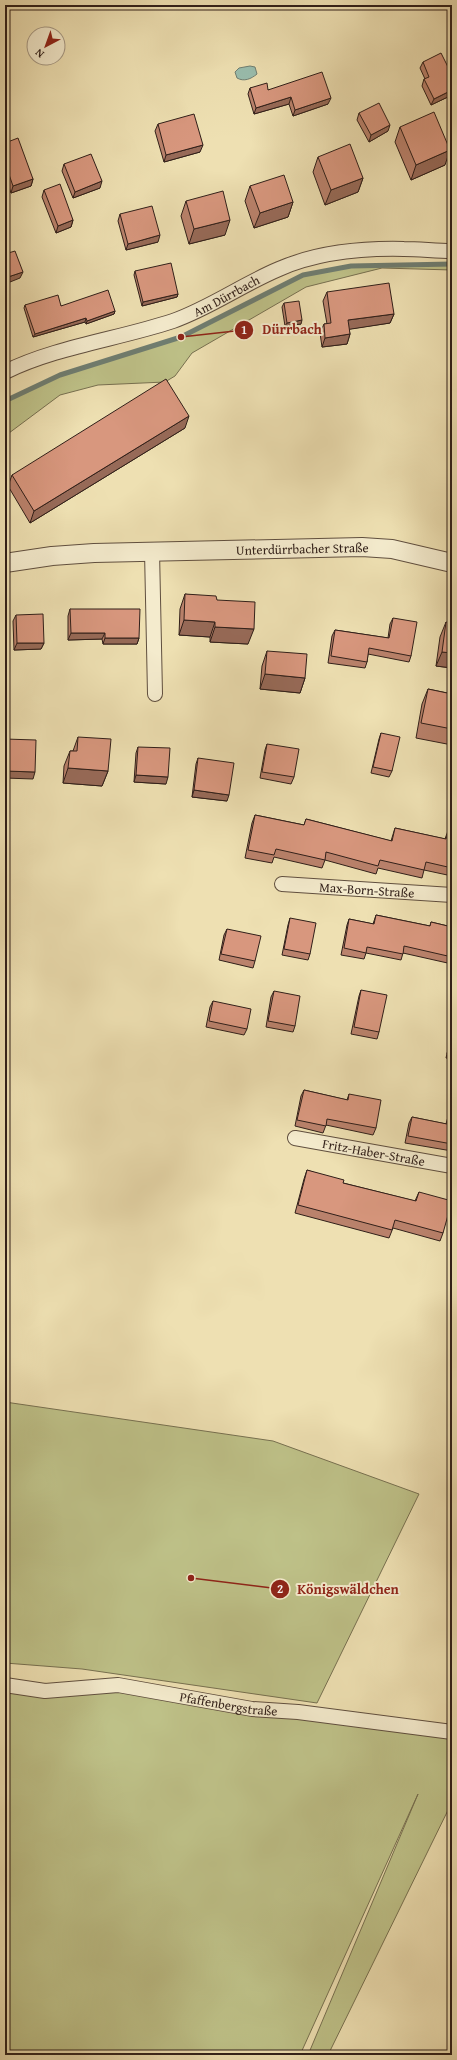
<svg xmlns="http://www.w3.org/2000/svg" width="457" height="2060" viewBox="0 0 457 2060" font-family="'Gentium Book Plus',serif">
	<rect width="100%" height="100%" fill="#eee0b2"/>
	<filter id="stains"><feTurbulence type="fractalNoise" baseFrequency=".005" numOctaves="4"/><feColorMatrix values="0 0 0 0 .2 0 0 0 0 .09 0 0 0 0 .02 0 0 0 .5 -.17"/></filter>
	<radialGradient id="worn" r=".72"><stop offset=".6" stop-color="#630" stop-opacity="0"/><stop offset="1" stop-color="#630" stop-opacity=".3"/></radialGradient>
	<path fill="#bec188" stroke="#777050" d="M452,264V270L382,268L306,287L192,353L175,376L165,382L98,385L60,395L5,436V401L60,375L181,337L303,275L351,266Z
		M5,1402L273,1441L419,1494L317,1703L82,1669L5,1663Z
		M5,1685H118L452,1732V1802L328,2055H308L418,1794L300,2055H5Z"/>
	<path fill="#99bdad" stroke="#6f7e72" d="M250,66L255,67L257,74C251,79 244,82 237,78L235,72L239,68Z"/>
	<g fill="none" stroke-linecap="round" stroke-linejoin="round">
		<path stroke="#6f7e72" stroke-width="5" d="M5,401L60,375L181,337L303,275L351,266L452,264"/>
		<g stroke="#604f3f" stroke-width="16">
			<g id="minor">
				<path id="s1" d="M5,372C55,347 119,339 173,321C210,308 243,284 279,269C318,252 361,248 404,249C420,249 436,251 452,251"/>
				<path d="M152,551L155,694"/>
				<path id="s2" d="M282,884L452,895"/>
				<path id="s3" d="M295,1138L452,1166"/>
				<path id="s4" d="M5,1685L45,1691L118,1685L252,1709L298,1712L452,1732"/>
			</g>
		</g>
		<g stroke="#604f3f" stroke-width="20">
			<g id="tertiary">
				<path id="s5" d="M5,563L52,556L94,553L362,547L392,549L452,563"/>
			</g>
		</g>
		<use href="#minor" stroke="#f4ebcd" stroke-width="14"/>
		<use href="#tertiary" stroke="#f4ebcd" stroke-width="18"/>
	</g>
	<path fill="#ba826c" stroke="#301f19" d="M423,62L452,75V95L431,105L422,86L424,79H425L420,68Z
		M250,88L268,90L328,104L293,116L289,104L254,114L248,94Z
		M359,113L388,131L369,142L357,120Z
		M158,124L200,152L164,162L155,131Z
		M400,127L445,165L411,180L395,142Z
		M5,143L33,179L31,186L11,193L5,176Z
		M318,157L363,178L358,192L325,205L313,172Z
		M64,164L100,188L73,198L62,171Z
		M250,186L293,202L288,217L254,228L245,201Z
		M44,190L73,220L71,227L56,233L42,197Z
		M186,201L225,235L189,244L181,216Z
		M120,214L158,242L126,250L118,221Z
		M135,271L178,294L177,297L142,306L134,275Z
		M327,292L394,314L390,323L349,329L350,334L347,344L322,347L320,333L324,324H327L323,301Z
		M284,303L301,324L285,326L282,307Z
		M25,305L61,306L115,311L114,314L86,324L85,322L33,337L24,308Z
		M185,428L30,523L8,486L12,475Z
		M185,594L217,600L248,644L210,642V637L179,635L180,609Z
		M70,609L139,638L137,644H103L102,639L68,640V616Z
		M16,615L44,643L41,649L14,650L13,621Z
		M393,618L411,656L409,662L368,654L367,662L365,668L328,663L332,636L335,630L388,638L390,624Z
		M446,622L452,668L436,666L440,637Z
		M267,651L305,678L300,693L260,689L262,666Z
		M428,689L452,694V745L416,738L422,704Z
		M381,733L392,771L389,777L371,773L379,739Z
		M78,737L108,771L102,786L63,783L64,766L70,751H73Z
		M267,744L294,777L291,784L260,778L265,750Z
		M138,747L166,784L134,782L136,753Z
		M198,758L227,801L192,797L196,764Z
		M255,815L304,825L306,819L391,841L395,828L445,839L449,828L452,829V876L424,870L422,878L378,868L376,874L325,860L322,868L274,857L272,863L245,858L252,823Z
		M376,915L430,926L431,922L452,927V964L403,953L401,960L366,953L364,959L341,955L347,925L349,919L373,924Z
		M290,918L310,954L308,960L282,955L288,925Z
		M227,929L255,961L253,968L219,960L224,935Z
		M361,990L379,1032L377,1039L351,1034L359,996Z
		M274,991L295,1026L293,1032L266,1027L271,997Z
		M213,1001L247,1029L244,1035L206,1027L210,1007Z
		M451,1037H452V1059L446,1058Z
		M304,1090L347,1100L349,1094L376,1128L373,1135L326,1125L323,1133L295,1126L301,1096Z
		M449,1113H452V1151L405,1143L409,1123L412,1117L446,1124Z
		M307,1170L343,1183L415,1201L419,1192L443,1233L440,1241L393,1228L389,1238L295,1213L304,1179Z"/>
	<path fill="#976a58" stroke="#301f19" d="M452,90V95L431,105L434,99Z
		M291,97L289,104L254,114L256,108Z
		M331,98L328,104L293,116L295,110Z
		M390,125L388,131L369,142L371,135Z
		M203,145L200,152L164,162L166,155Z
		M450,150L445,165L411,180L416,165Z
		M363,178L358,192L325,205L331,190Z
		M33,179L31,186L11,193L13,186Z
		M102,181L100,188L73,198L75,192Z
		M293,202L288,217L254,228L260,213Z
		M73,220L71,227L56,233L58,226Z
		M230,220L225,235L189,244L194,229Z
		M160,235L158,242L126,250L128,244Z
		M23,272L20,278L5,284V278Z
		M178,294L177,297L142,306L143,302Z
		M115,311L114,314L86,324L87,321Z
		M394,314L390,323L345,330L348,320Z
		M86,318L85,322L33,337L35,334Z
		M302,320L301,324L285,326L287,323Z
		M350,334L347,344L322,347L325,338Z
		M189,416L185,428L30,523L34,511Z
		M184,620L215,622L210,637L179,635Z
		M215,627L254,629L248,644L210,642Z
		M71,633H105L102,639L68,640Z
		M105,638H139L137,644H103Z
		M17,643H44L41,649L14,650Z
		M442,652L452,653V668L436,666Z
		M265,674L305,678L300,693L260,689Z
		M68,768L108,771L102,786L63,783Z
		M5,771L35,772L33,779L5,778Z
		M136,775L168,777L166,784L134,782Z
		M194,790L229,795L227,801L192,797Z"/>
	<path fill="#d8977e" stroke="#301f19" d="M441,53L452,75V90L434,99L424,79L429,77L423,62Z
		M322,72L331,98L295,110L291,97L256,108L250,88L267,83L268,90Z
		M379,103L390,125L371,135L359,113Z
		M434,112L450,150L416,165L400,127Z
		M194,114L203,145L166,155L158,124Z
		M18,138L33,179L13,186L5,163V143Z
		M350,144L363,178L331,190L318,157Z
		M91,154L102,181L75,192L64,164Z
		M284,175L293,202L260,213L250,186Z
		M60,184L73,220L58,226L44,190Z
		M223,191L230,220L194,229L186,201Z
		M152,206L160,235L128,244L120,214Z
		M15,251L23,272L5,278V254Z
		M171,263L178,294L143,302L135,271Z
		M389,283L394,314L348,320L350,334L325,338L324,324L331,323L327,292Z
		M108,290L115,311L87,321L86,318L35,334L25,305L58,295L61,306Z
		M299,301L302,320L287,323L284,303Z
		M166,379L189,416L34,511L12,475Z
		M185,594L216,596L217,600L255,602L254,629L215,627V622L184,620Z
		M70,609H140L139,638H105V633H71Z
		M43,614L44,643H17L16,615Z
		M393,618L417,622L411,656L369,648L367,662L331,656L335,630L389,638Z
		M446,622L452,623V653L442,652Z
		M267,651L307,654L305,678L265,674Z
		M428,689L452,694V729L421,723Z
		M381,733L400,737L392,771L373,767Z
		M78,737L111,739L108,771L68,768L70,751H77Z
		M5,739L36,740L35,772L5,771Z
		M267,744L299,749L294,777L262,772Z
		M138,747L170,748L168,777L136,775Z
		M198,758L234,763L229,795L194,790Z
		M255,815L304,825L306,819L392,841L395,828L446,839L449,828L452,829V868L426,862L424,870L380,860L378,866L326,852L325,860L276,849L274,855L248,850Z
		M376,915L430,926L431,922L452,927V957L404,946L403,954L367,947L366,953L344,948L349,919L374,924Z
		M290,918L316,923L310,954L284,949Z
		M227,929L261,936L255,961L221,954Z
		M361,990L387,995L379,1032L354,1027Z
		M274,991L300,996L295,1026L268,1021Z
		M213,1001L251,1009L247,1029L209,1021Z
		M451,1037H452V1056L447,1054Z
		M304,1090L348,1100L349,1094L381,1100L376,1128L327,1119L326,1126L297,1120Z
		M449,1113H452V1144L408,1136L412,1117L447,1124Z
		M307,1170L344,1180L343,1183L416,1201L419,1192L452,1201L443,1233L395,1220L392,1230L298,1205Z"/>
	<g text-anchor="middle" stroke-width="4" stroke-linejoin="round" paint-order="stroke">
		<g font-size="13" fill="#301f19" stroke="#f4ebcd">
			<text dy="5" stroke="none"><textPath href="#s1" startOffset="235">Am Dürrbach</textPath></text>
			<text dy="5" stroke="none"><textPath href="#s5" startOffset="298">Unterdürrbacher Straße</textPath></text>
			<text dy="5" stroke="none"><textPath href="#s2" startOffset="85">Max-Born-Straße</textPath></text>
			<text dy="5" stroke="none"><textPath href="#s3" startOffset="80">Fritz-Haber-Straße</textPath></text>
			<text dy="5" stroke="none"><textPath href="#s4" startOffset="226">Pfaffenbergstraße</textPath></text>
		</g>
	</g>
	<path fill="none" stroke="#8f2418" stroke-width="1.5" d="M181 337L244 330M191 1578L280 1589"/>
	<g fill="#8f2418" stroke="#f4ebcd" stroke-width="1.5">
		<circle cx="181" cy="337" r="4"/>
		<circle cx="191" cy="1578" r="4"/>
		<circle cx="244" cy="330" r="10"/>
		<circle cx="280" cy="1589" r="10"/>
	</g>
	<g font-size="12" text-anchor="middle" font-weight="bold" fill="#fff">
		<text x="244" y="334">1</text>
		<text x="280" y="1593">2</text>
	</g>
	<g font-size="14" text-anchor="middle" font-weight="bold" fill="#8f2418" stroke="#f4ebcd" stroke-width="4" stroke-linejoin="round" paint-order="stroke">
		<text x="292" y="334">Dürrbach</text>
		<text x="348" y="1594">Königswäldchen</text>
	</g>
	<rect width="457" height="2060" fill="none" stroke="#eee0b2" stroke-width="20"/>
	<rect x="6" y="6" width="445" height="2048" fill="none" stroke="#301f19" stroke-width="2"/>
	<rect x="10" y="10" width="437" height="2040" fill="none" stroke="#301f19"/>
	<g transform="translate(46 46) rotate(221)"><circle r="19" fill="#f4ebcd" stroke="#a69985"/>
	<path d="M0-3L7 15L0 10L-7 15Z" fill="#8f2418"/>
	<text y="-6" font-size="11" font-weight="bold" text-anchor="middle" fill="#301f19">N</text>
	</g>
	<rect width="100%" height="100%" filter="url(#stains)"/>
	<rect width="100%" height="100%" fill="url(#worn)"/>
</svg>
